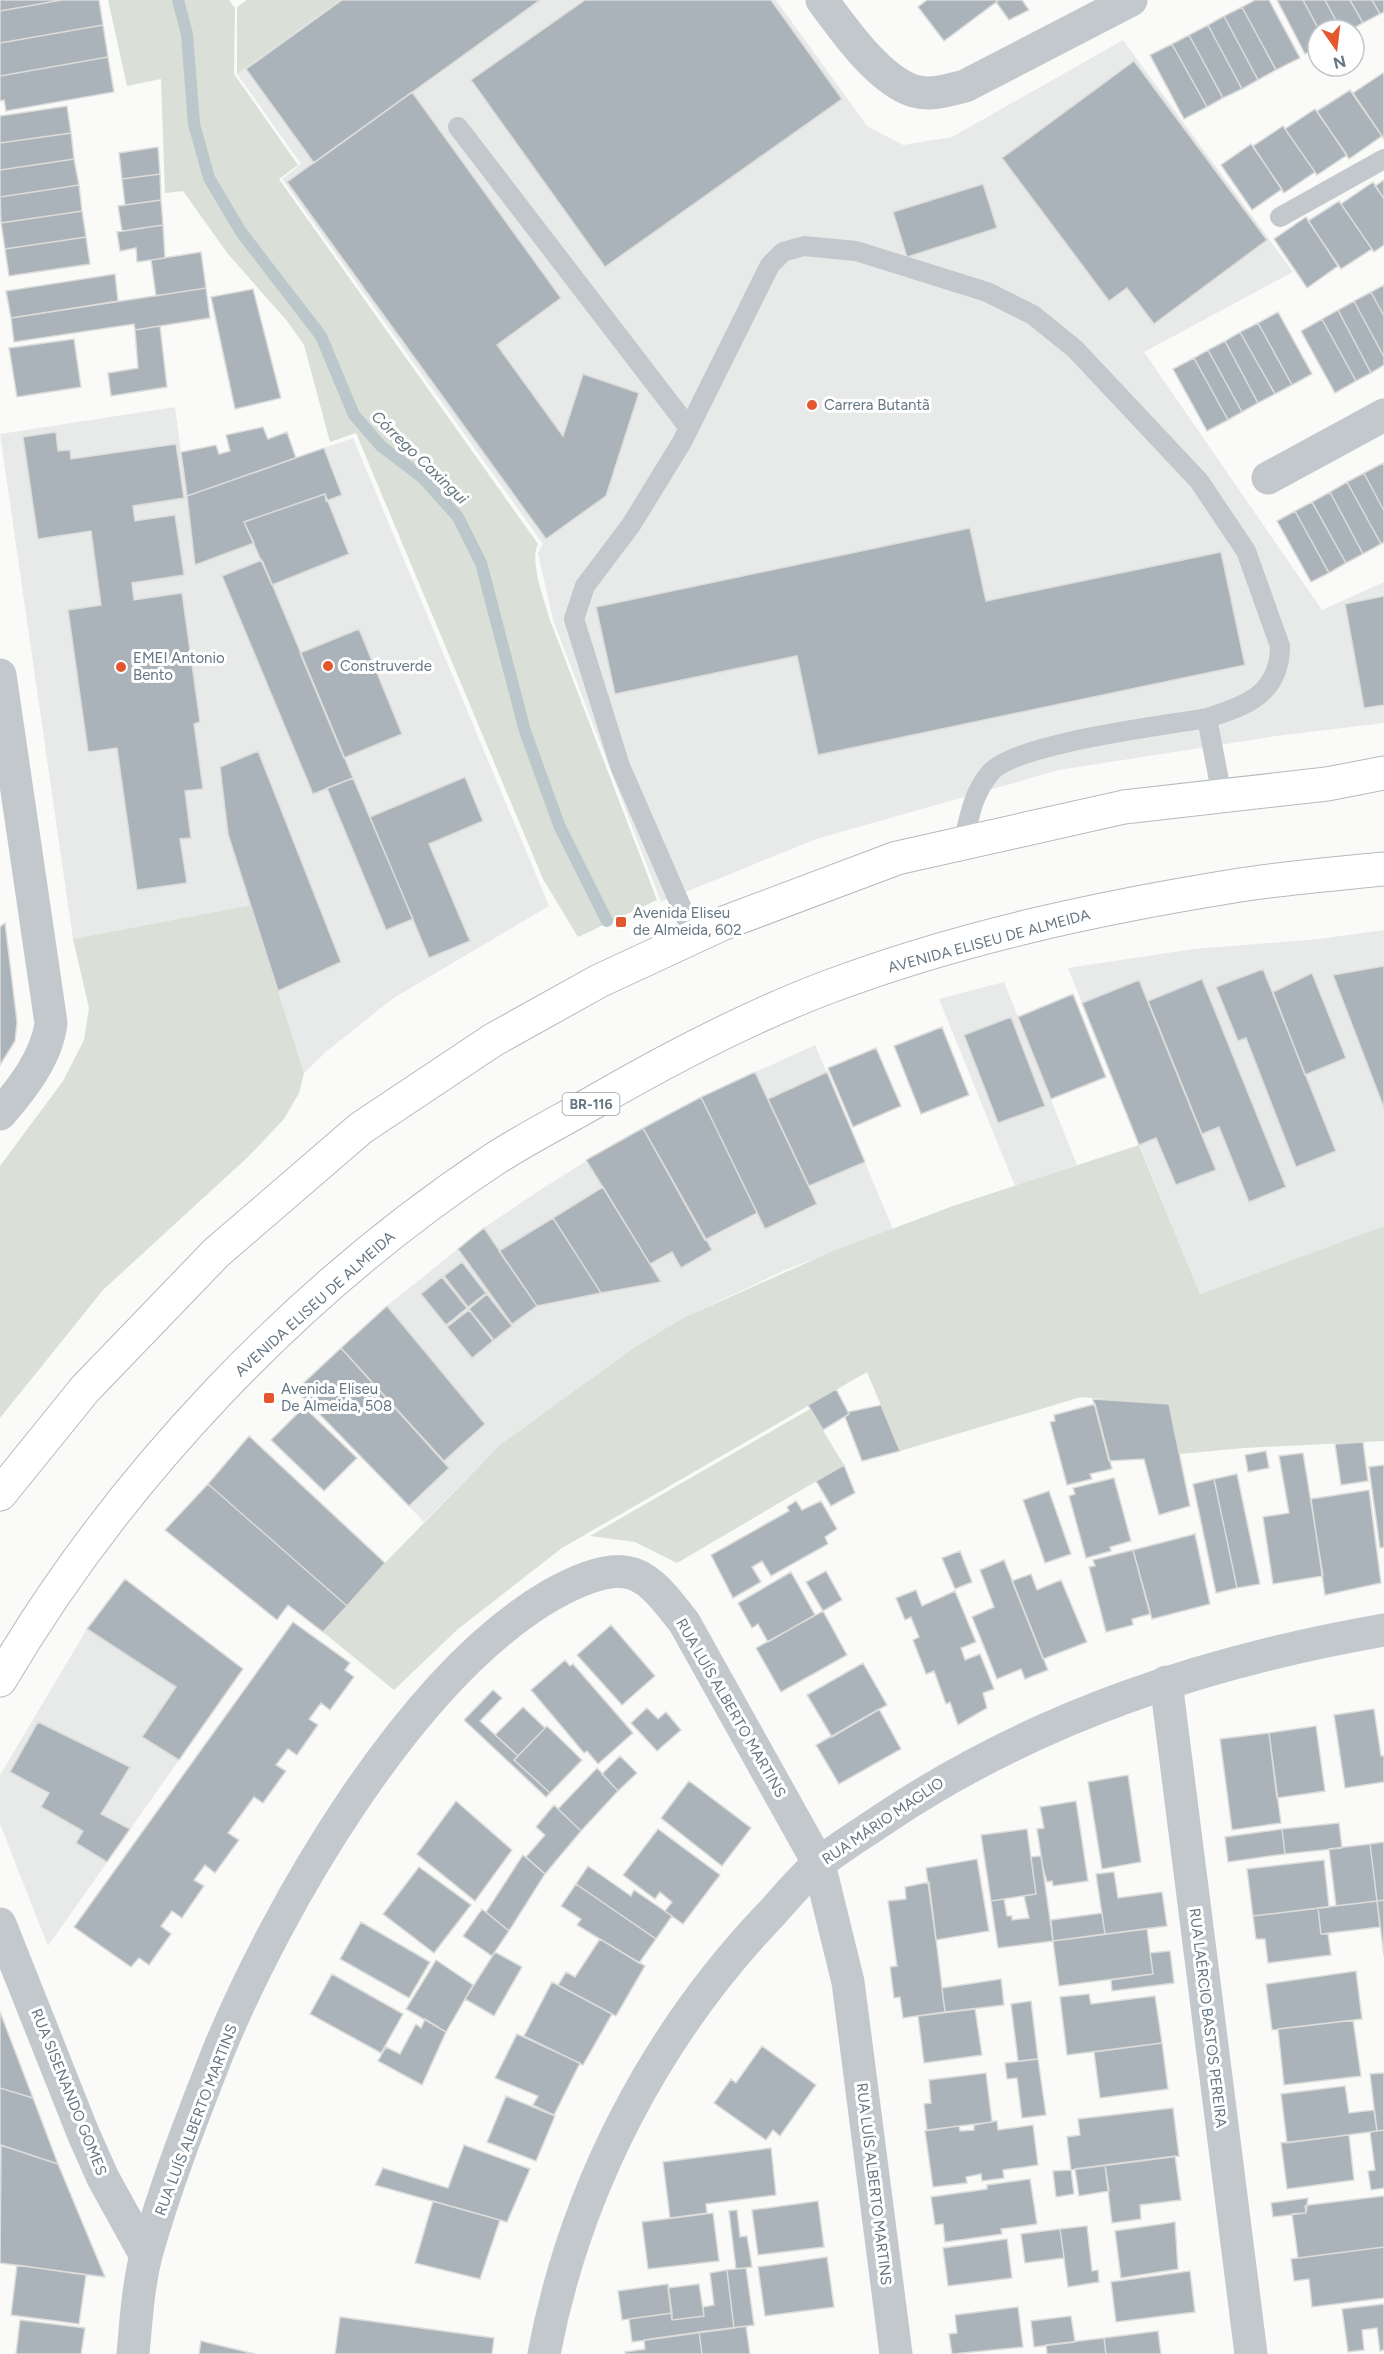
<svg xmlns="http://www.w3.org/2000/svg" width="1384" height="2354" viewBox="0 0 1384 2354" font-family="Figtree,sans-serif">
	<rect width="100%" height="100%" fill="#fafaf8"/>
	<path fill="#e8e9e9" d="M340,0H776L867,126L903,145L952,137L1123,40L1293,272L1144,352L1322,610L1384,582V723L1276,736L1059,770L816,839L661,902L553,620L538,553L543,544L282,179L301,164L237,74Z
		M175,407L187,496L353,438L549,906L392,999L327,1051L304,1073L251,905L73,939L0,434Z
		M1384,930V1226L1200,1294L1068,968L1194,949L1319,939Z
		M1004,982L1077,1165L1015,1186L939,999Z
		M815,1045L893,1229L785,1270L683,1318L635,1347L501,1444L424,1522L296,1390L387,1306L484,1228L537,1192L613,1144L701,1097Z
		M125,1579L243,1669L48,1946L0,1824V1775L87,1629Z"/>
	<path fill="#dadfd7" d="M108,0H229L235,8L234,74L298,165L279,179L538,544C529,561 545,602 550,620L657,900L578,937L543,879L356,433L330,442L304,345L287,321L228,254L183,191L165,193L161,79L127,86Z
		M247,0H340L237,74V7Z
		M251,905L304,1073L299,1093L284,1119L249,1156L103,1290L0,1418V1166L63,1081L84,1040L89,1008L73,939Z
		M1139,1145L1200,1294L1384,1226V1441L1244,1448L1179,1454L1168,1404L1081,1397L900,1451L867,1372L562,1548L458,1629L394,1690L323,1632L385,1563L501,1444L635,1347L683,1318L833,1251L953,1206Z
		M810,1409L844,1465L677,1563L635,1542L590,1536Z"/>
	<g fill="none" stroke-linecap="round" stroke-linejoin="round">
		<path stroke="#bbc7cb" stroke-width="12" d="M178,0L187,34L194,124L209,178L241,232L321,336L354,415L381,446L423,478L458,517L481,563L525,731L559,825L607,921"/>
	</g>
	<path fill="#aab3b9" stroke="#dcdcda" stroke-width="1.5" d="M0,0H62L0,11Z
		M62,0H99L103,25L0,43V11Z
		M342,0H540L314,163L246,69Z
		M585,0H771L842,99L605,267L471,80Z
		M927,0H999L944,41L918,7Z
		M999,0H1022L1029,10L1009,20L996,2Z
		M1255,0H1269L1300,58L1276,70L1242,7Z
		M1277,0H1303L1319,30L1318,47L1305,54Z
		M1303,0H1325L1341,30H1319Z
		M1325,0H1350L1363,23L1350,30H1341Z
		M1350,0H1372L1380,14L1363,23Z
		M1372,0H1384V12L1380,14Z
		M1242,7L1276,70L1258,80L1224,16Z
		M1224,16L1258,80L1242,89L1208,25Z
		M103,25L108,57L0,76V43Z
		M1208,25L1242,89L1223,98L1189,35Z
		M1189,35L1223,98L1207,107L1172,44Z
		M1172,44L1207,107L1184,119L1150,55Z
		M108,57L114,92L6,111L4,100L0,101V76Z
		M1134,61L1267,240L1154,324L1127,288L1109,301L1002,158Z
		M1383,73L1384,75V139L1353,93Z
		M1350,90L1382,136L1349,159L1317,111Z
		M412,92L561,298L497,345L563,436L583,374L639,393L606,496L546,539L287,182Z
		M67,106L71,133L0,143V116Z
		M1315,109L1347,155L1317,175L1285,129Z
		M1283,126L1315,172L1284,193L1253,146Z
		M71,133L74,159L0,170V143Z
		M1251,144L1282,189L1252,210L1221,165Z
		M158,147L160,174L122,179L119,153Z
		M74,159L79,185L0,197V170Z
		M160,174L161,200L125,205L122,179Z
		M1384,180V199L1375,186Z
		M1373,182L1384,199V245L1374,252L1341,204Z
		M983,184L997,228L907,257L893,212Z
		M79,185L82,211L1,223L0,197Z
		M161,200L163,225L122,231L118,206Z
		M1339,201L1372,249L1341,269L1308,221Z
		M82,211L86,237L5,249L1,223Z
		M1306,217L1338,266L1307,288L1274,239Z
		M163,225L165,258L137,262L136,248L120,251L117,232Z
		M86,237L90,264L9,276L5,249Z
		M201,252L206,288L156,296L151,260Z
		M115,274L118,301L11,318L6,291Z
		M1384,285V316L1371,292Z
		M206,288L210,318L135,330L134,324L14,342L11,318Z
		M253,289L281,398L235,409L211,297Z
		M1371,292L1384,316V357L1354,301Z
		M1354,301L1384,357V365L1371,373L1338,310Z
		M1338,310L1371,373L1356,381L1322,319Z
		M1278,312L1312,374L1292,385L1258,323Z
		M1322,319L1356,381L1335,393L1301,331Z
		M1258,323L1292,385L1275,394L1240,332Z
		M160,326L167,387L111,396L108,373L138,368L135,330Z
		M1240,332L1275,394L1258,403L1225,341Z
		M74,339L81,387L17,397L9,348Z
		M1225,341L1258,403L1242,412L1208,350Z
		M1208,350L1242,412L1228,420L1194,358Z
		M1194,358L1228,420L1207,431L1173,369Z
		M263,427L268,439L287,432L296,458L187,496L181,452L216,445L219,454L230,451L226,435Z
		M56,432L58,451L70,450L71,459L176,444L184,498L133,506L135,521L175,515L184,575L132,583L134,600L182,593L200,722L194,724L203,789L185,791L191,838L180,839L187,883L137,890L117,748L88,752L68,610L101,605L91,531L38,539L23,437Z
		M324,448L342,495L326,501L325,494L244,522L254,543L195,565L187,496Z
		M1383,463L1384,466V511L1364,473Z
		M1364,473L1384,511V542L1381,544L1347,482Z
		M1347,482L1381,544L1363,554L1330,492Z
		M1330,492L1363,554L1346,563L1312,502Z
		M325,494L349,554L272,585L244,522Z
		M1312,502L1346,563L1329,573L1295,511Z
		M1295,511L1329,573L1311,582L1277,521Z
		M970,528L986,601L1221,552L1245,665L818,755L797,656L615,694L596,607Z
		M262,560L353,778L313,794L222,576Z
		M1384,596V705L1364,708L1345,604Z
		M359,629L402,734L344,758L300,653Z
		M258,751L341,962L278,991L228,834L220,767Z
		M465,777L483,821L429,844L470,941L429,958L370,817Z
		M353,778L413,919L386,930L327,788Z
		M5,923L17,1022L15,1041L0,1065V927Z
		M1384,966V1108L1333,975Z
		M1263,969L1336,1151L1296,1167L1246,1038L1238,1041L1216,987Z
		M1312,973L1346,1058L1305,1075L1273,992Z
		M1202,979L1286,1187L1249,1202L1219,1127L1202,1134L1148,1001Z
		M1139,980L1216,1170L1176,1185L1156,1138L1139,1145L1082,1003Z
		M1073,994L1106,1077L1051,1099L1018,1017Z
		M1011,1017L1045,1106L998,1123L964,1035Z
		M942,1027L969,1095L921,1114L894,1046Z
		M876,1048L901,1106L853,1127L828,1068Z
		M755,1072L817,1204L765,1229L701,1097Z
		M827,1072L865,1162L809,1186L768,1099Z
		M701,1097L757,1213L705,1240L643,1128Z
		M643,1128L712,1250L681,1268L672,1252L650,1264L586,1160Z
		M603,1187L650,1264L661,1282L601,1293L553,1218Z
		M553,1218L601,1293L537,1306L499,1251Z
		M484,1228L537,1306L512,1324L458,1249Z
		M462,1262L486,1293L468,1307L444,1276Z
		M442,1277L467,1308L446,1325L421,1294Z
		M487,1294L512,1326L494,1340L469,1309Z
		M387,1306L485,1424L444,1461L341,1348Z
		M469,1310L493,1341L472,1358L447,1327Z
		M341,1348L449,1468L409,1506L296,1390Z
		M836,1389L849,1414L823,1430L808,1405Z
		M1093,1399L1169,1404L1190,1506L1159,1515L1144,1459L1109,1461Z
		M1095,1404L1112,1469L1090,1474L1092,1479L1067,1485L1050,1422L1055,1421L1054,1415Z
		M881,1405L900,1451L862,1461L845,1417L849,1414L848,1412Z
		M304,1407L357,1458L324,1491L271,1440Z
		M249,1436L385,1563L347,1606L208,1484Z
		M1363,1442L1368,1481L1341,1485L1335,1444Z
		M1266,1451L1269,1468L1248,1472L1245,1455Z
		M1303,1453L1323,1576L1273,1584L1263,1517L1289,1513L1279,1456Z
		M844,1465L855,1493L831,1506L816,1481Z
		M1384,1465V1547L1380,1548L1369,1467Z
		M1237,1474L1260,1584L1237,1588L1214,1479Z
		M1114,1478L1131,1541L1110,1547L1111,1551L1086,1558L1069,1496L1075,1494L1073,1488Z
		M1214,1479L1237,1588L1216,1593L1193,1484Z
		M208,1484L347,1606L323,1632L288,1605L277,1620L165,1530Z
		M1369,1490L1381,1583L1325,1595L1311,1499Z
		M1049,1491L1071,1554L1045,1563L1023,1500Z
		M796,1501L802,1510L821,1501L837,1529L825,1537L828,1544L771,1576L762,1561L752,1567L761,1582L733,1598L711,1555L789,1511L787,1507Z
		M1195,1534L1210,1604L1152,1619L1133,1550Z
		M1133,1550L1150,1614L1132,1619L1133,1625L1106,1632L1089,1567L1095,1566L1093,1560Z
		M960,1551L972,1582L955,1589L942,1558Z
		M1004,1560L1048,1670L1025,1679L1021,1669L997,1679L972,1617L994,1607L980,1570Z
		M826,1571L842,1600L823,1611L806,1582Z
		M791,1572L815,1615L768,1642L758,1624L752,1628L738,1603Z
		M1031,1574L1037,1590L1061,1580L1087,1642L1043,1659L1012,1581Z
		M125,1579L243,1669L179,1760L142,1737L176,1687L87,1629Z
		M916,1590L922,1606L955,1591L976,1642L961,1648L965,1660L980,1654L994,1689L983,1693L987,1708L958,1725L950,1702L946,1704L934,1671L926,1674L913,1640L919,1637L911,1617L905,1620L896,1598Z
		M823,1611L847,1655L781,1692L756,1648Z
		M293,1622L350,1663L345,1670L354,1677L330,1710L321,1703L309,1719L318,1725L297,1755L288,1749L276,1765L286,1771L263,1803L254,1797L228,1833L239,1840L215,1873L205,1865L194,1880L204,1886L182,1918L172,1911L161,1926L171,1934L149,1965L139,1958L131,1967L74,1927Z
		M611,1625L655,1676L622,1705L577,1655Z
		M565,1660L570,1666L573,1664L633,1733L598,1764L587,1751L584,1753L531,1690Z
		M863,1663L887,1705L832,1737L807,1695Z
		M493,1690L502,1698L480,1721L518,1756L514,1760L550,1793L546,1797L464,1720Z
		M523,1707L545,1728L518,1756L495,1735Z
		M647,1708L658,1719L666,1712L681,1730L657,1751L631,1723Z
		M879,1709L901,1749L839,1784L816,1745Z
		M1374,1709L1381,1756H1384V1782L1345,1788L1334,1715Z
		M38,1722L130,1767L101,1814L130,1829L107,1862L76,1843L83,1831L41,1807L49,1793L10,1772Z
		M547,1726L582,1760L550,1793L514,1760Z
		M1316,1726L1325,1791L1277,1798L1269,1733Z
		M1269,1733L1281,1823L1232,1830L1220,1739Z
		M620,1756L637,1773L618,1791L602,1774Z
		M597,1768L618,1791L581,1831L558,1809Z
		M1128,1775L1141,1862L1102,1869L1088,1782Z
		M689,1781L751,1828L722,1866L661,1818Z
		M456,1801L512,1850L475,1901L417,1854Z
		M1076,1801L1088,1881L1053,1886L1052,1881L1047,1882L1043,1868L1037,1829L1044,1828L1040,1807Z
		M554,1805L581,1831L545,1874L526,1857L545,1835L536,1827Z
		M1339,1823L1342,1848L1285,1854L1282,1829Z
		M658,1829L720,1875L683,1924L665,1911L672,1902L660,1892L655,1899L623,1875Z
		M1027,1829L1036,1894L991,1901L981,1835Z
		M1282,1829L1285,1854L1228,1862L1225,1837Z
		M1384,1842V1900L1377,1901L1370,1844Z
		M1370,1844L1377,1901L1336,1906L1329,1849Z
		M523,1855L545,1874L509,1931L486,1912Z
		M1041,1856L1053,1941L998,1948L991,1901L1004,1899L1007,1916H1012V1920L1029,1918L1024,1896L1036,1894L1031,1857Z
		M977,1859L989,1931L936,1940L926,1868Z
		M1324,1860L1329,1907L1253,1916L1247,1869Z
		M588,1866L631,1896L634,1890L672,1916L656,1939L576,1884Z
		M419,1867L471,1905L434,1953L383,1914Z
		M1114,1872L1118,1898L1162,1892L1167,1926L1105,1934L1096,1874Z
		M929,1882L945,2012L903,2018L900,1997L894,1998L890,1967L897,1966L888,1901L906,1899L905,1887Z
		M576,1884L656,1939L639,1963L577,1925L581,1919L561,1906Z
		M1384,1900V1956L1377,1901Z
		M1377,1901L1380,1927L1321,1934L1318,1908Z
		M1318,1908L1321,1934H1328L1331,1955L1268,1963L1265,1939H1256L1253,1916Z
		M482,1909L509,1931L492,1956L463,1936Z
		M1102,1913L1105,1934L1053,1941L1051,1920Z
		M361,1922L430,1962L409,1998L340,1959Z
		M1147,1929L1153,1974L1059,1986L1053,1941Z
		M600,1939L645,1966L616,2016L558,1985L566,1972L575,1977Z
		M1170,1951L1174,1983L1112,1991L1111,1980L1153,1974L1150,1953Z
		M495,1952L522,1967L494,2016L465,1999Z
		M436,1960L473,1985L446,2032L406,2009Z
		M1356,1971L1362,2019L1272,2030L1266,1984Z
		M332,1974L403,2014L381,2053L310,2014Z
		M1001,1979L1004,2005L945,2012L942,1988Z
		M552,1982L612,2014L583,2065L524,2036Z
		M1089,1994L1091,2004L1155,1996L1162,2043L1067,2055L1060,1997Z
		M1031,2001L1038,2059L1018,2061L1011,2004Z
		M975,2009L982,2055L924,2063L918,2016Z
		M0,2012L33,2098L0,2088Z
		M425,2019L446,2032L422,2085L378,2061L386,2047L400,2054L416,2024L421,2028Z
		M1353,2020L1361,2076L1284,2085L1278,2029Z
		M517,2034L580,2063L554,2115L533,2105L538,2096L495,2078Z
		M1162,2043L1168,2089L1100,2098L1094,2052Z
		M762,2046L816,2085L780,2136L773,2130L766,2140L714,2103L731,2079L736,2083Z
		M1038,2059L1046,2115L1022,2118L1017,2078L1007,2079L1005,2063Z
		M986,2073L992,2122L927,2130L924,2104L931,2103L929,2080Z
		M1384,2073V2130L1377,2131L1370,2074Z
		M1345,2086L1349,2113L1374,2110L1377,2131L1287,2143L1281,2094Z
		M0,2088L33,2098L58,2164L0,2145Z
		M506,2096L555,2116L536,2161L487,2142Z
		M1173,2108L1179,2156L1071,2170L1067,2137L1080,2135L1078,2119Z
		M997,2121L998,2130L1033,2125L1038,2165L1003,2170L1004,2178L982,2181L981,2174L966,2177L967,2183L933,2187L925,2131L959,2126L960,2131L974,2130V2125Z
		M1384,2130V2188L1371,2190L1368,2171L1375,2170L1370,2132Z
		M1349,2135L1354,2180L1287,2189L1281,2143Z
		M1,2145L58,2164L105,2277L0,2263Z
		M464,2145L530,2169L507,2222L375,2185L383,2168L448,2188Z
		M771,2148L776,2195L706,2204L707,2213L670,2218L663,2162Z
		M1175,2156L1181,2200L1140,2205L1141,2219L1112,2223L1105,2165Z
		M1105,2165L1109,2191L1079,2196L1075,2169Z
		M1071,2170L1074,2194L1056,2197L1053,2171Z
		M1030,2179L1037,2224L1001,2229L1002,2234L945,2242L943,2224L935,2225L931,2197L987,2189V2185Z
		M1384,2196V2247L1298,2258L1292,2214L1306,2213L1305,2206L1309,2205Z
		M1308,2198L1306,2213L1273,2217L1271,2203Z
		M433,2201L500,2220L480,2279L415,2263Z
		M818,2201L824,2247L758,2255L752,2210Z
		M737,2210L740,2237L747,2236L752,2267L736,2269L729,2211Z
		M713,2213L719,2261L648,2269L642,2222Z
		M1175,2222L1178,2269L1121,2278L1115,2231Z
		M1087,2226L1092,2271L1098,2270L1099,2282L1068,2287L1060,2229Z
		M1060,2229L1064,2258L1025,2263L1021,2234Z
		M1007,2239L1012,2278L948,2286L943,2248Z
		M1384,2247V2298L1312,2307L1309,2279L1294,2281L1291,2259Z
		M827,2257L834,2307L765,2316L758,2267Z
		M17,2265L86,2275L79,2324L11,2315Z
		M746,2268L754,2325L734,2328L727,2270Z
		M727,2270L734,2328L632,2342L629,2319L672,2313V2320L704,2316L703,2307L714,2305L710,2273Z
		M1190,2271L1195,2312L1116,2322L1111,2282Z
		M668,2284L672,2313L622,2320L618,2291Z
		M699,2284L704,2316L672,2320L668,2288Z
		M1384,2304V2350L1380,2351L1377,2328L1362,2330L1364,2350L1348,2352L1342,2309Z
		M1018,2307L1023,2347L952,2354L949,2334L957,2333L955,2315Z
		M1071,2316L1075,2342L1034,2347L1031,2321Z
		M340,2317L494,2338L492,2354H335Z
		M20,2320L85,2328L81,2354H16Z
		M746,2326L750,2354H702L699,2332Z
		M1158,2331L1161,2354H1106L1104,2338Z
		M699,2332L702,2354H626L625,2352L645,2349L644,2340Z
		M1104,2338L1106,2354H1047L1046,2345Z
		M201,2341L255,2354H199Z"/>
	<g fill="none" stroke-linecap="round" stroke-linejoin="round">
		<g stroke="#b5babe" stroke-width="35">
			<path id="primary" d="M0,1494L85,1389L216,1253L361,1128L493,1040L599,981L724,923L897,858L1124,807L1327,784L1384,773
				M0,1680C119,1477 297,1290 493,1160C525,1139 561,1121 594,1102C670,1058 746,1018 828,987C958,938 1097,908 1234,886C1283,878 1334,874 1384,869"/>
		</g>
		<path stroke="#c3c8cc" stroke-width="20" d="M458,127L689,428
			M1280,217L1384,159
			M963,844C969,818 973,792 991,772C1017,743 1163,726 1207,718
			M694,936L620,766L574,619L585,586L631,525L682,442L770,265L783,252L804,246L856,251L987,292L1033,315L1075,349L1199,481L1246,551L1280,646C1280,693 1247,706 1207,718L1222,796"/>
		<path stroke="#c3c8cc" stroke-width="33" d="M822,0C844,30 879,80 914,91C931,96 949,90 965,86L1131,0
			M1268,478L1384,415
			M0,675L51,1023C47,1057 22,1089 0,1114
			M1166,1682L1251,2354
			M0,1924L83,2133L103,2178L146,2256
			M133,2354C136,2321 138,2287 146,2255C165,2187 192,2118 218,2052C279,1904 410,1677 551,1595C571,1584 601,1569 625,1572C651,1575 669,1604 684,1622L819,1864L848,1982L896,2354
			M544,2354C575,2190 655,2035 771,1914C787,1897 802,1877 821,1862C841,1846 863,1833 885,1818C1036,1717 1206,1661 1384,1630"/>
		<use href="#primary" stroke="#fff" stroke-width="33"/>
	</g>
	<g fill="#e4572e" stroke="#fff" stroke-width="2">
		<circle cx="812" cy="405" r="6"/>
		<circle cx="328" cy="666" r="6"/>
		<circle cx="121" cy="667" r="6"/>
		<rect x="615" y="916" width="12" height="12" rx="3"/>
		<rect x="263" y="1392" width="12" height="12" rx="3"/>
	</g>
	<g text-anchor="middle" stroke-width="6" stroke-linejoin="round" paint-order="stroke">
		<rect fill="#fff" stroke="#939fa8" stroke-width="1.5" x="562.5" y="1093" width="57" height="22" rx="4.5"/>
		<g font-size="14" font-weight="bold" fill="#657683">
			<text x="591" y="1109">BR-116</text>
		</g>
		<g font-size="15" fill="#657683" stroke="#fff" text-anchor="start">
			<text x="824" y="410">Carrera Butantã</text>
			<text x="133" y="663">EMEI Antonio<tspan x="133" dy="17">Bento</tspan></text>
			<text x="340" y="671">Construverde</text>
			<text x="633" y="918">Avenida Eliseu<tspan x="633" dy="17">de Almeida, 602</tspan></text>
			<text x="281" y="1394">Avenida Eliseu<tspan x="281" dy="17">De Almeida, 508</tspan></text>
		</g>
		<g font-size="15" fill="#657683" stroke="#fff">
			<text transform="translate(989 941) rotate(-15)" y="5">AVENIDA ELISEU DE ALMEIDA</text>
			<text transform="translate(315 1304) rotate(-42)" y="5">AVENIDA ELISEU DE ALMEIDA</text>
			<text transform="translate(731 1708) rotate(60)" y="5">RUA LUÍS ALBERTO MARTINS</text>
			<text transform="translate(883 1821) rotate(-34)" y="5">RUA MÁRIO MAGLIO</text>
			<text transform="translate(1208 2018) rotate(83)" y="5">RUA LAÉRCIO BASTOS PEREIRA</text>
			<text transform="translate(69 2092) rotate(68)" y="5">RUA SISENANDO GOMES</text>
			<text transform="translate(196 2120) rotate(-69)" y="5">RUA LUÍS ALBERTO MARTINS</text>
			<text transform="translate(874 2184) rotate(83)" y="5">RUA LUÍS ALBERTO MARTINS</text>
		</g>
		<g font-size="16" font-style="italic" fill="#60757c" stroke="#fff">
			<text transform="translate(420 457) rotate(44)" y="6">Córrego Caxingui</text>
		</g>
	</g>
	<g transform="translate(1336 48) rotate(166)"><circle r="28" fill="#ffffff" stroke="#c1c8cd" stroke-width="1.5"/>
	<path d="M0-4.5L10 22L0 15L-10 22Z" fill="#e4572e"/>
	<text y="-9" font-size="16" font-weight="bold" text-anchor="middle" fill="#657683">N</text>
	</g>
</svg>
